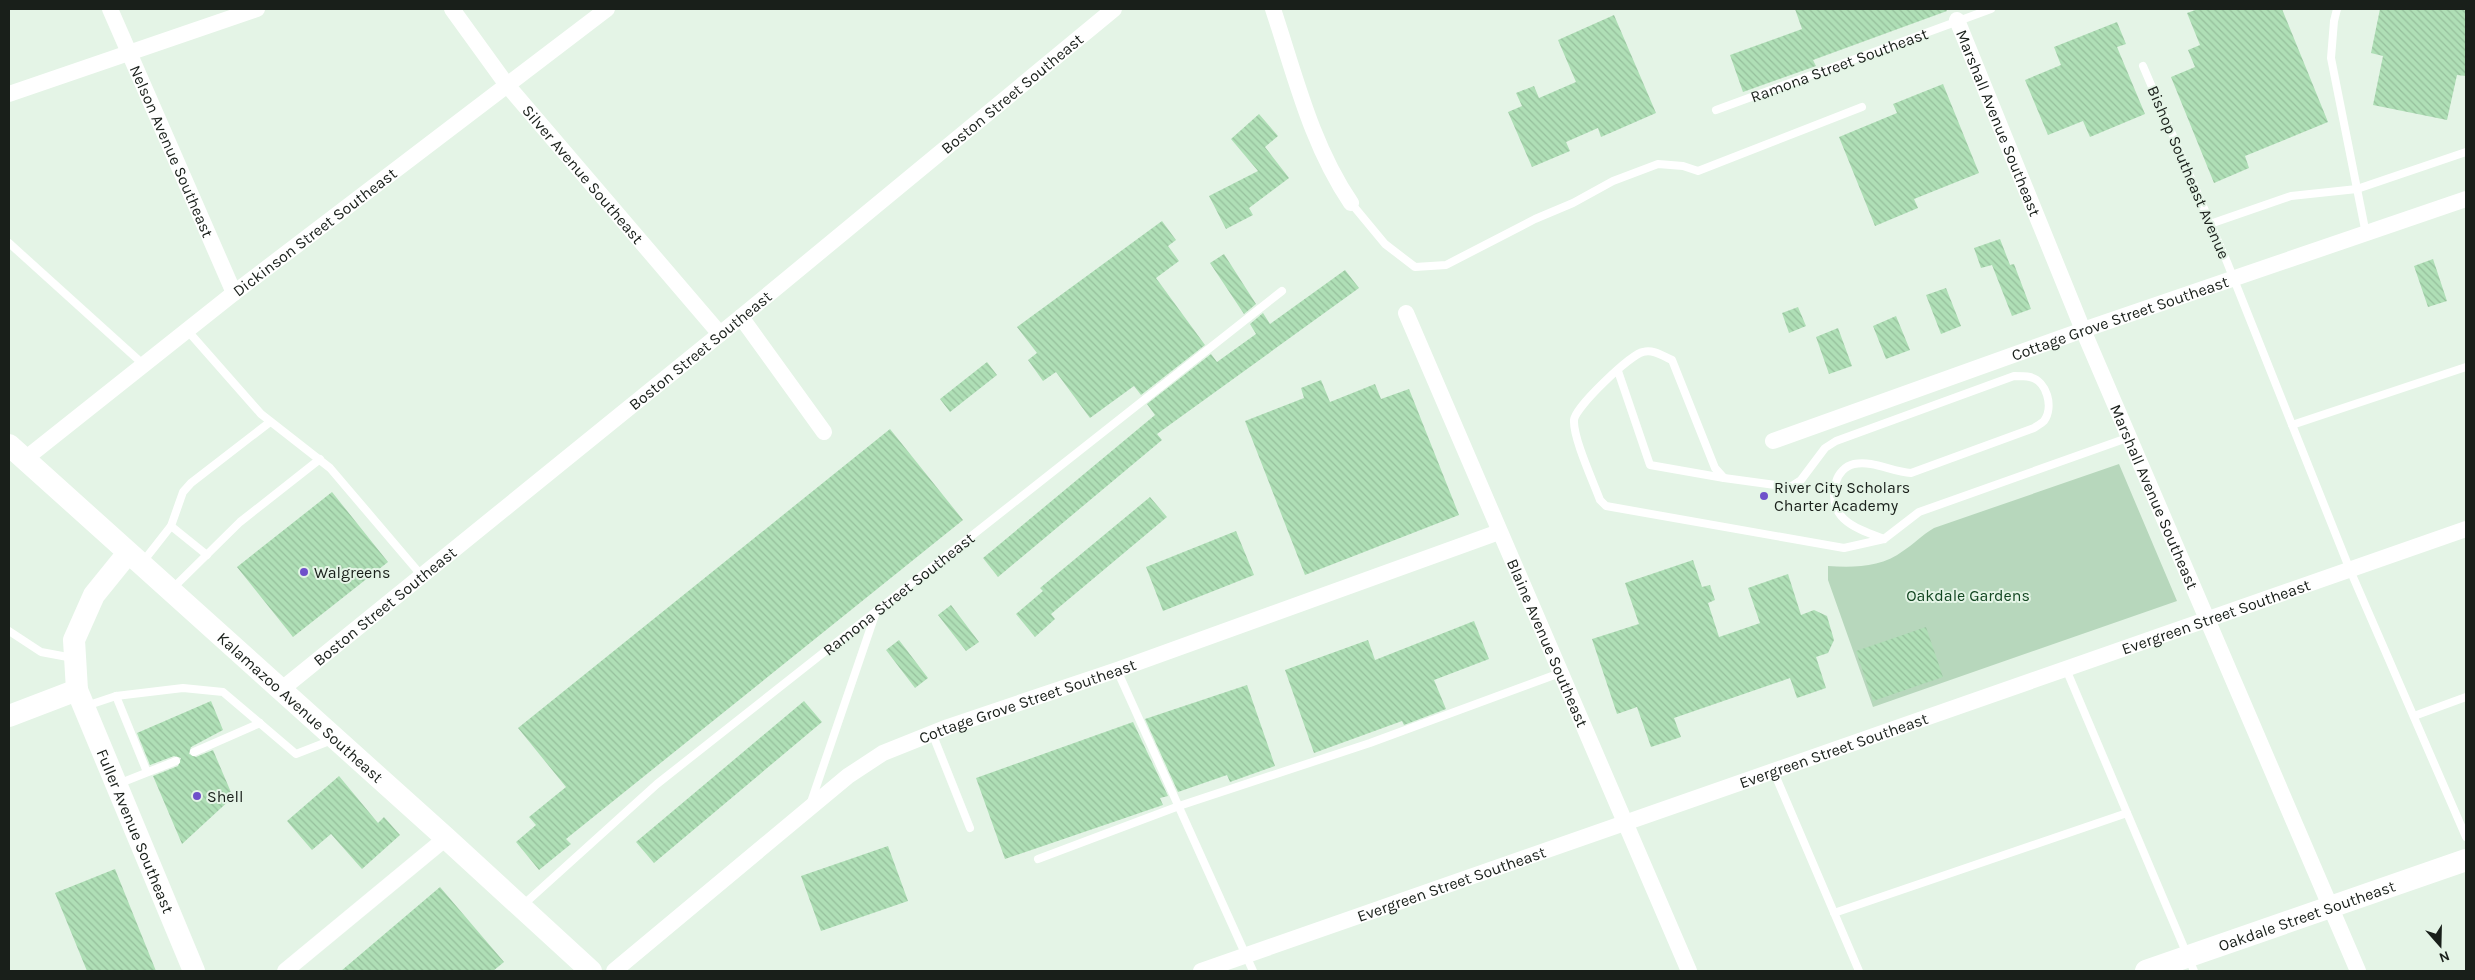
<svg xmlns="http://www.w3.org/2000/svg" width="2475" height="980" viewBox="0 0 2475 980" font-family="Karla,sans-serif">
	<defs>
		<pattern id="building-back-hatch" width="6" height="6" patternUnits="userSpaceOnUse" patternTransform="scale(1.25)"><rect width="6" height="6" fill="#afdfb6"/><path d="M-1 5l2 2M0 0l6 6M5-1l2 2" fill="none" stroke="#96bf9c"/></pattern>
	</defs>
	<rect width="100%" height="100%" fill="#e4f4e6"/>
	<path fill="#b7d7bc" d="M2119,464L2177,601L1873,707L1828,580V566C1854,568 1882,567 1903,551C1914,544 1922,535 1934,528Z"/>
	<path fill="url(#building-back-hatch)" d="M1795,9H1946L1947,11L1813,60L1816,66L1743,92L1730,55L1802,29Z
		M2198,9H2282L2328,122L2245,156L2249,168L2214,183L2171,77L2195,67L2188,50L2200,45L2187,13Z
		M2380,9H2466V76L2457,75L2447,120L2373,105L2383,56L2371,53Z
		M1614,15L1656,113L1601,137L1598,128L1566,142L1570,151L1532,167L1508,112L1522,106L1516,93L1534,86L1539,98L1576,82L1558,40Z
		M2117,22L2126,44L2117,47L2145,114L2090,137L2083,121L2048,135L2025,80L2061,65L2054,47Z
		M1943,84L1979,173L1914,199L1918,208L1875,226L1839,137L1897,113L1893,104Z
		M1259,114L1278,136L1265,147L1289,178L1249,208L1253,215L1226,229L1209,196L1258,171L1231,139Z
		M1162,221L1176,240L1168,246L1179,261L1156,278L1205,345L1141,395L1134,386L1090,418L1056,372L1043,381L1028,360L1037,353L1017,327Z
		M2000,239L2010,265L2014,264L2031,309L2012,316L1992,265L1981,268L1974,248Z
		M1224,254L1256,304L1244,314L1210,263Z
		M2433,259L2447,301L2428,307L2414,266Z
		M1345,270L1359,288L1157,434L1162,440L998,577L983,558L1155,415L1147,404L1211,354L1217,362L1256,334L1250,324L1263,313L1270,324Z
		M1946,288L1961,326L1941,334L1926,295Z
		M1798,307L1806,326L1789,333L1782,313Z
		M1896,316L1910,350L1886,359L1873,326Z
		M1838,328L1852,366L1829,374L1816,337Z
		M987,362L997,375L950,412L940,399Z
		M1321,380L1330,402L1375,384L1381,399L1409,389L1459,515L1305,575L1245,421L1304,398L1301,388Z
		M890,429L963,520L566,839L571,844L539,870L516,842L536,825L529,817L566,787L518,728Z
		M332,492L388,562L293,637L237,567Z
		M1150,497L1167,517L1051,614L1055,619L1035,637L1016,614L1043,591L1040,588Z
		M1236,531L1254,575L1163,611L1146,567Z
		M1693,560L1702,587L1710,585L1715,600L1708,603L1719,637L1760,623L1748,588L1788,574L1801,615L1814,610L1827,616L1834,640L1828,653L1816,657L1826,688L1797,698L1790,678L1674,718L1681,737L1651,747L1637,707L1617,714L1592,639L1639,624L1625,583Z
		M951,605L979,642L966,651L938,615Z
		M1474,621L1489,659L1434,680L1446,709L1404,725L1402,721L1314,753L1285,670L1368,640L1375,660Z
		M1926,627L1943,677L1873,701L1856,651Z
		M899,640L928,678L915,688L886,650Z
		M1247,685L1275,766L1230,782L1227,775L1178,792L1145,719Z
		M211,701L223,730L191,747L189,754L196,757L213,750L233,797L182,844L153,776L178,766L181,758L174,756L150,765L137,733Z
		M804,701L822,722L654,863L636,842Z
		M1133,722L1168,796L1160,798L1163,805L1005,859L976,778Z
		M339,776L378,823L384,817L400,835L362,869L331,834L312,850L287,821Z
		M888,846L908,901L821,931L801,876Z
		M115,869L156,971H87L55,893Z
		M440,887L504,962L493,971H341Z"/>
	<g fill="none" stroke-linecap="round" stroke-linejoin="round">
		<g stroke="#fff" stroke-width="8">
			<path d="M2337,9L2334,21L2331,58L2366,234"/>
			<path d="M2143,66L2227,262L2350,570L2466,837"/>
			<path id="s1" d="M1716,110L1991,9"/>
			<path d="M1351,203L1385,244L1415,267L1446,265L1535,219L1573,203L1613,181L1658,164L1683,166L1698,171L1862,107"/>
			<path d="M2210,224L2291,196L2357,189L2466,152"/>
			<path d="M9,243L144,365"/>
			<path d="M187,330L261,414L330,468L422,576"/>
			<path d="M1618,371L1650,465L1724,478"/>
			<path d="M2292,425L2466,367"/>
			<path d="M171,526L207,555"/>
			<path d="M1884,539C1855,528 1826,519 1836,482C1838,474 1845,466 1854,464C1873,460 1892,472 1911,473L2034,428C2037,426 2042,423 2044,421C2054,407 2047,381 2030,377C2025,376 2019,376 2014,376L1836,441L1825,448L1801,480L1790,487L1724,478L1715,468L1672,360C1663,356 1653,349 1643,352C1631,354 1575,407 1574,420C1573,438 1593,481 1600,500L1606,506L1844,548L1884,539L1919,512L2130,437"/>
			<path d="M142,563L171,526L183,492L191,483L270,422"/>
			<path d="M172,589L240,522L320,459"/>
			<path d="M9,631L41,652L73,658"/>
			<path d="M2066,669L2194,971"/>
			<path d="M1117,670L1253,971"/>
			<path d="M116,696L147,772"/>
			<path d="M86,706L116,696L183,688L223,692L296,754L332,740"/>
			<path d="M2414,716L2466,697"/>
			<path d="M932,733L970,828"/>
			<path d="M194,752L260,723"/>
			<path d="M1773,770L1859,971"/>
			<path d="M118,784L176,761"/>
			<path d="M811,802L876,612"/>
			<path d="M1038,859L1179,806L1370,743L1560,673"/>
			<path id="s2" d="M523,905L657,784L1282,291"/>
			<path d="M1834,913L2127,813"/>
		</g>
		<g stroke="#fff" stroke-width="16">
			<path id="s3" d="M110,9L234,293"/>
			<path id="s4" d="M452,9L507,85L720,334"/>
			<path d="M1273,9C1295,75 1311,144 1351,203"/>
			<path id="s5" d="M1957,20L2083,330L2358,971"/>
			<path d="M9,94L257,9"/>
			<path id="s6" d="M1406,313L1689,971"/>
			<path d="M741,317L824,432"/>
			<path id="s7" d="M1773,441L2083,330L2466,199"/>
			<path id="s8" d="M25,459L234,293L607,9"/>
			<path id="s9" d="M282,689L741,317L1114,9"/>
			<path d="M285,971L446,838"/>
			<path id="s10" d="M614,971L848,776L883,753L948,727L1117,670L1499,532"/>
			<path id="s11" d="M1201,971L2466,529"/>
		</g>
		<g stroke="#fff" stroke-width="22">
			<path id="s12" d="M9,445L446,838L591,971"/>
			<path id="s13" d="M128,553L94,595L74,640L77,690L194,971"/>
			<path d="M9,716L77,690"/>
			<path id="s14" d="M2146,971L2466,860"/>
		</g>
	</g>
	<g fill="#6f50ca" stroke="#e4f4e6" stroke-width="2">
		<circle cx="1764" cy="496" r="5"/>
		<circle cx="304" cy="572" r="5"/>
		<circle cx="197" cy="796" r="5"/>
	</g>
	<g text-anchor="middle" stroke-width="4" stroke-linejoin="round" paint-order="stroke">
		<g font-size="16" fill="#191f1a" stroke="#e4f4e6">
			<text dy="6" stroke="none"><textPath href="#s1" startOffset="131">Ramona Street Southeast</textPath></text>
			<text dy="6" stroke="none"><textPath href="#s9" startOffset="942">Boston Street Southeast</textPath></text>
			<text dy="6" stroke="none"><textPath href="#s5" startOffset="111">Marshall Avenue Southeast</textPath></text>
			<text dy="6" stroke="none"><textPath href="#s3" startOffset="155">Nelson Avenue Southeast</textPath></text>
			<text transform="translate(2189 172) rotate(67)" y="6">Bishop Southeast Avenue</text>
			<text dy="6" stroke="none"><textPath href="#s4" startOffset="211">Silver Avenue Southeast</textPath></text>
			<text dy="6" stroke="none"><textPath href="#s8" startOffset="368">Dickinson Street Southeast</textPath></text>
			<text dy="6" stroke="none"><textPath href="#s7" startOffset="368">Cottage Grove Street Southeast</textPath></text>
			<text dy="6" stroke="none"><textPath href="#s9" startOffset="538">Boston Street Southeast</textPath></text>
			<text dy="6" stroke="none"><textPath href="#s5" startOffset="516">Marshall Avenue Southeast</textPath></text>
			<text dy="6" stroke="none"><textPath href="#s2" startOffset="488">Ramona Street Southeast</textPath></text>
			<text dy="6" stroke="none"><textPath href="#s9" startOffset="132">Boston Street Southeast</textPath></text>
			<text dy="6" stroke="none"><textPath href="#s11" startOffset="1075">Evergreen Street Southeast</textPath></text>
			<text dy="6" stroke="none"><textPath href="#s6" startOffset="359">Blaine Avenue Southeast</textPath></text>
			<text dy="6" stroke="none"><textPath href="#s10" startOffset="500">Cottage Grove Street Southeast</textPath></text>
			<text dy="6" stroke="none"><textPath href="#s12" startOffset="392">Kalamazoo Avenue Southeast</textPath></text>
			<text dy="6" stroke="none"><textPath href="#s11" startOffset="670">Evergreen Street Southeast</textPath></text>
			<text dy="6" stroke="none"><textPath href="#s13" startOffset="306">Fuller Avenue Southeast</textPath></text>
			<text dy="6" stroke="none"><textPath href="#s11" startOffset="265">Evergreen Street Southeast</textPath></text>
			<text dy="6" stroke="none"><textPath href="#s14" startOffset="170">Oakdale Street Southeast</textPath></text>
		</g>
		<g font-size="16" fill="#191f1a" stroke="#e4f4e6" text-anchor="start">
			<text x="1774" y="493">River City Scholars<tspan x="1774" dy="18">Charter Academy</tspan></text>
			<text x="314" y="578">Walgreens</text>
			<text x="207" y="802">Shell</text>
		</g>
		<g font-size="16" fill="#124621" stroke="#e4f4e6">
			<text x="1968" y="601">Oakdale Gardens</text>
		</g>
	</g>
	<rect width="2475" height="980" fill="none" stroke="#191f1a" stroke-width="20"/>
	<g transform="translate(2440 945) rotate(160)" stroke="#e4f4e6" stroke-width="4" paint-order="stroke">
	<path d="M0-4L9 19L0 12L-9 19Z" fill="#191f1a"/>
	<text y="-8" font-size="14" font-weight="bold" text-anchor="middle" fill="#191f1a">N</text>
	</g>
</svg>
